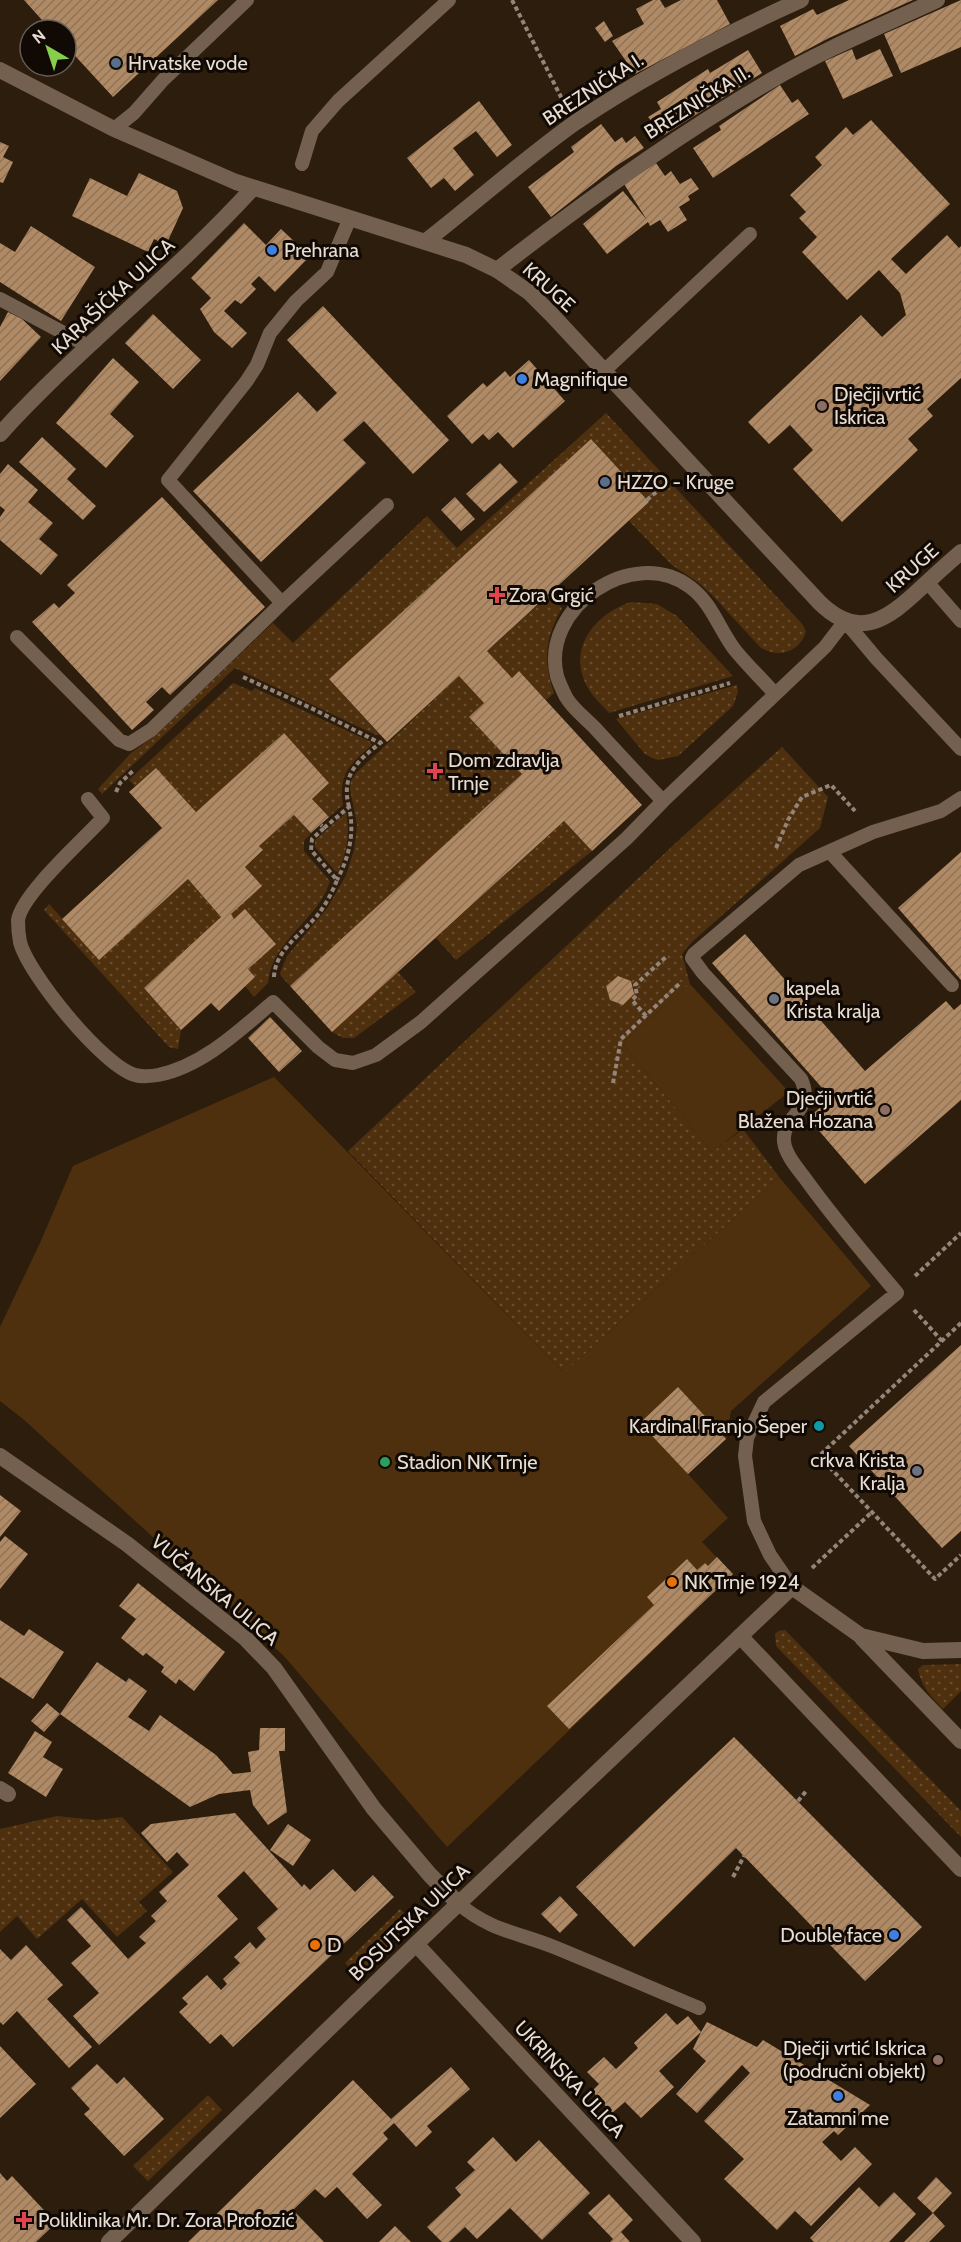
<svg xmlns="http://www.w3.org/2000/svg" width="961" height="2242" viewBox="0 0 961 2242" font-family="Cabin,sans-serif">
	<defs>
		<pattern id="grass-dots" width="8" height="8" patternUnits="userSpaceOnUse" patternTransform="scale(1.5)"><rect width="8" height="8" fill="#4f300e"/><path d="M2 2h.1M6 6h.1" fill="none" stroke="#684e30" stroke-width="1.8" stroke-linecap="round"/></pattern>
		<pattern id="building-hatch" width="6" height="6" patternUnits="userSpaceOnUse" patternTransform="scale(1.5)"><rect width="6" height="6" fill="#b08a65"/><path d="M-1 1l2-2M0 6l6-6M5 7l2-2" fill="none" stroke="#90745a"/></pattern>
	</defs>
	<rect width="100%" height="100%" fill="#2d1d0d"/>
	<path fill="url(#grass-dots)" d="M606,413L803,625L806,632C799,653 777,659 760,647L713,596L699,583L672,565L629,521L649,502L591,439L329,679L380,735H376L235,668L102,794L98,789L131,753L152,738L273,623L293,643L427,516L457,548Z
		M550,594L562,608C545,639 543,660 554,693L546,700L519,671L512,678L487,651Z
		M631,602L657,604L677,616L733,676L609,713C602,705 593,697 588,688C566,650 594,614 631,602Z
		M459,676L484,703L470,717L522,774L290,986L281,976L280,973L287,956L328,907L346,875L354,850L357,825L350,789L351,781L356,773Z
		M233,683L252,691L255,688L371,742L372,745C350,764 338,774 343,805L329,817L312,799L329,783L284,734L196,812L156,768L135,786L129,780Z
		M737,685L738,692L733,706L678,756L658,760L652,758L645,754L616,719Z
		M782,747L828,797L820,828L692,942L682,954L690,984L622,1043L712,1152L743,1129L779,1177L564,1373L348,1151L680,839Z
		M346,813C350,833 347,853 338,872L335,871L315,847V840Z
		M294,815L311,833L304,841V851L330,881C318,921 272,939 268,983L254,997L245,986L255,977L248,969L276,943L245,910L234,919L231,914L262,886L245,867L263,851L259,846Z
		M564,821L592,851L456,960L436,938Z
		M188,879L221,917L144,988L181,1030L178,1049L169,1047L44,910L49,904L99,959Z
		M398,972L416,992L354,1038H343L332,1032Z
		M785,1630L961,1811V1837L776,1646L775,1634L778,1631Z
		M961,1664V1691L943,1709C931,1697 921,1686 918,1669L923,1665Z
		M57,1816L96,1820L122,1817L173,1872L139,1902L147,1911L117,1937L82,1899L37,1939L17,1916L0,1932V1829Z
		M400,1909L414,1923L359,1977L345,1963Z
		M208,2095L222,2110L148,2181L133,2166Z"/>
	<path fill="#4f300e" d="M690,984L789,1092L712,1152L622,1043Z
		M274,1077L564,1373L779,1177L871,1286L731,1411L726,1439L688,1474L728,1518L702,1542L733,1574L447,1847L284,1656L23,1419L0,1401V1327L40,1243L73,1166Z"/>
	<path fill="url(#building-hatch)" d="M24,0H218L113,97L66,46V30H51Z
		M653,0H660L665,8L681,0H717L730,24L635,74L612,41L644,24L636,9Z
		M849,0H913L829,38L795,56L780,26L813,9L817,15Z
		M961,0V47L901,73L884,34Z
		M604,21L613,36L605,42L595,28Z
		M852,49L856,60L880,49L893,76L843,99L825,61Z
		M748,50L762,73L664,135L648,117L661,109L657,102L708,69L710,73Z
		M780,85L792,103L798,99L809,114L713,178L693,148L721,130L719,126Z
		M479,101L512,145L497,157L476,131L453,148L474,175L455,191L444,178L431,188L407,158Z
		M871,120L950,204L891,259L906,274L947,235L959,248L961,246V378L927,409L933,416L908,439L918,450L842,522L793,469L813,450L790,425L769,444L748,422L861,315L882,337L906,315L900,293L879,270L847,300L802,252L817,237L799,218L806,212L790,195L822,165L815,157L846,127L853,135Z
		M601,124L615,142L622,137L626,143L635,136L644,148L616,166L551,217L528,187L574,152L571,147Z
		M0,142L9,146L3,157L13,162L3,183L0,182Z
		M656,163L665,176L671,171L680,184L691,178L699,189L688,196L690,200L679,207L687,220L668,232L660,220L650,226L648,222L607,254L583,224L623,191L647,220L624,184Z
		M139,173L177,191L183,208L166,245L154,239L148,252L72,216L90,178L127,196Z
		M244,223L266,245L281,229L310,256L275,292L259,276L251,284L256,289L241,304L235,300L224,311L247,333L232,348L214,332L200,309L211,298L191,278Z
		M31,226L95,267L61,321L0,282V243L15,252Z
		M323,306L449,440L413,474L364,421L343,440L366,463L261,562L193,491L298,392L317,412L337,393L287,340Z
		M8,312L22,319L41,337L0,381V327Z
		M153,314L201,360L173,389L125,343Z
		M113,358L139,382L110,414L134,436L106,468L56,423Z
		M529,360L565,401L513,448L498,432L489,440L483,434L472,444L447,416L483,383L487,387L505,371L510,377Z
		M42,437L76,469L67,479L96,506L83,520L19,462Z
		M591,439L649,502L487,651L512,678L519,671L642,805L592,851L564,821L332,1032L290,986L522,774L469,717L484,703L459,676L387,742L329,679Z
		M500,463L518,482L484,512L466,494Z
		M8,464L38,490L28,502L53,523L39,539L58,555L41,575L0,540V517L5,510L0,506V474Z
		M162,497L265,607L170,695L162,687L146,702L154,710L132,730L32,622L54,603L59,608L75,593L67,585Z
		M455,497L475,519L461,531L441,510Z
		M284,733L329,783L312,799L329,817L311,833L294,815L259,846L263,850L245,867L262,886L231,914L234,919L245,909L276,944L248,969L255,977L219,1011L211,1003L181,1030L144,988L221,917L188,879L99,960L62,919L162,828L129,792L156,768L196,812Z
		M961,852V980L898,908Z
		M745,934L865,1071L946,1001L954,1010L961,1004V1100L865,1184L808,1118L831,1098L712,963Z
		M618,976L631,981L634,994L623,1005L610,1000L606,986Z
		M270,1017L302,1051L279,1072L248,1038Z
		M961,1345V1531L942,1548L849,1446Z
		M678,1387L726,1439L688,1474L640,1423Z
		M0,1495L21,1511L0,1537Z
		M5,1536L28,1554L0,1589V1542Z
		M717,1557L733,1574L569,1729L547,1706L654,1605L647,1597L687,1559L697,1570L705,1563L708,1566Z
		M138,1583L225,1652L194,1691L179,1679L176,1684L161,1672L164,1667L146,1653L143,1656L121,1638L136,1619L119,1606Z
		M0,1620L24,1636L29,1629L64,1652L33,1699L0,1677Z
		M97,1662L126,1682L129,1678L147,1691L128,1717L149,1731L160,1715L216,1755L233,1774L251,1772L248,1752L259,1750L260,1728H285V1751H279L287,1812L268,1825L253,1805L250,1790L219,1794L190,1807L60,1714Z
		M47,1703L60,1714L44,1732L31,1721Z
		M35,1731L52,1742L43,1757L63,1769L46,1797L8,1773Z
		M734,1737L922,1927L865,1981L736,1848L634,1947L576,1887Z
		M235,1813L302,1887L304,1884L310,1890L333,1869L355,1892L373,1875L394,1897L233,2047L221,2034L210,2044L179,2012L188,2004L182,1998L207,1975L221,1990L227,1984L223,1979L240,1963L234,1957L250,1942L256,1949L266,1939L257,1928L278,1909L244,1871L217,1896L238,1919L99,2045L73,2016L99,1993L71,1963L91,1946L67,1920L81,1907L128,1959L146,1943L139,1937L156,1921L151,1916L167,1901L159,1892L189,1865L177,1852L167,1862L141,1833L151,1824Z
		M288,1824L311,1840L293,1866L270,1850Z
		M560,1896L578,1915L560,1933L541,1914Z
		M26,1945L63,1985L47,1999L92,2047L69,2068L17,2011L3,2025L0,2022V1949L11,1960Z
		M666,2013L677,2025L688,2016L701,2032L707,2022L757,2047L763,2040L870,2105L838,2135L834,2131L822,2142L841,2161L855,2147L872,2164L811,2226L795,2211L777,2230L724,2179L744,2159L704,2121L750,2073L742,2065L697,2113L676,2094L706,2061L693,2049L701,2032L659,2071L674,2087L641,2118L625,2102L612,2113L592,2091L599,2084L587,2072L604,2057L616,2069L638,2048L634,2043Z
		M0,2046L36,2084L0,2118Z
		M97,2064L117,2084L124,2077L164,2119L124,2156L84,2114L90,2109L71,2088Z
		M451,2067L470,2089L427,2126L432,2132L416,2147L394,2123L383,2133L388,2139L352,2174L382,2205L367,2219L337,2187L325,2198L315,2189L293,2210L324,2242H188L353,2080L391,2119Z
		M493,2137L516,2162L539,2140L590,2193L542,2240L510,2208L477,2239L465,2227L449,2242H442L427,2227L461,2195L455,2188L475,2170L467,2162Z
		M0,2173L7,2181L12,2176L56,2223L36,2242H0Z
		M936,2177L952,2193L933,2213L917,2198Z
		M859,2187L879,2207L894,2192L916,2214L889,2242H814L810,2238Z
		M609,2194L633,2220L621,2232L630,2242H610L613,2239L588,2213Z
		M933,2213L945,2226L929,2242H904Z
		M395,2226L411,2242H379Z"/>
	<g fill="none" stroke-linecap="round" stroke-linejoin="round">
		<path stroke="#938579" stroke-width="4" stroke-dasharray="4.5 3" stroke-linecap="butt" d="M512,0L562,99
			M647,500L669,481
			M243,677L311,708L380,743
			M619,716L730,683
			M116,792L120,783L134,770
			M349,807C340,773 360,759 384,740
			M324,828L349,807C355,833 349,857 337,880
			M776,848L788,820L802,797L831,785L855,811
			M274,977C275,951 300,935 316,917C325,906 332,893 337,880L311,850L312,839L324,828L321,825
			M646,1016L632,1000L637,995L635,985L666,957
			M613,1083L621,1039L679,984
			M915,1276L961,1233
			M914,1310L942,1341
			M961,1323L819,1456L935,1579L961,1555
			M812,1568L872,1512
			M798,1801L807,1790
			M733,1877L744,1856"/>
		<path stroke="#74604f" stroke-width="14" d="M114,129L134,113L163,80L247,0
			M302,164L312,131L338,101L449,0
			M0,299L88,346
			M604,371L750,234
			M927,582L961,621
			M282,603L387,505
			M17,637L119,740L129,744L151,730L282,603L168,480L246,382L257,365L270,333L296,301L327,272L350,218
			M88,799L103,818C83,840 22,894 18,920C18,926 19,937 20,942C28,974 104,1067 135,1075C141,1077 153,1076 158,1075C203,1066 240,1030 273,1002L318,1047L335,1060L353,1063L376,1055L421,1022L627,838L663,801L825,647L845,621L876,658L961,749
			M663,801C640,777 617,752 594,727C585,718 572,708 566,697C563,691 559,683 557,676C540,608 633,544 690,587C712,603 719,629 735,650C747,665 762,679 775,694
			M830,852L952,985
			M792,1587L770,1555L754,1521L745,1456L747,1438L764,1402L897,1293C866,1256 835,1220 807,1181C799,1170 785,1155 784,1141C782,1114 816,1112 801,1079L703,973L692,958L694,954L799,865L873,832L941,811L961,798
			M459,1904C489,1930 519,1933 554,1947C603,1967 651,1988 699,2008"/>
		<path stroke="#74604f" stroke-width="16" d="M426,241C476,202 524,159 576,122C647,74 723,35 801,0
			M497,270C584,202 674,137 770,81C823,50 881,26 937,0
			M0,434C79,347 174,275 253,188
			M0,1456L127,1544L245,1638L274,1668L374,1809L430,1875L459,1904
			M740,1636L961,1869
			M862,1638L961,1741
			M0,1789L8,1794
			M416,1944L693,2242
			M109,2242L416,1944L792,1587L861,1636L923,1651L961,1650"/>
		<path stroke="#74604f" stroke-width="16" d="M0,70L114,129L236,182L466,255L497,270L530,293L552,315L819,602C859,642 888,619 922,587C935,575 948,563 961,552"/>
	</g>
	<g fill="#5c6f8a" stroke="#100904" stroke-width="2">
		<circle cx="116" cy="63" r="6"/>
		<circle cx="605" cy="482" r="6"/>
	</g>
	<g fill="#3f7fe0" stroke="#100904" stroke-width="2">
		<circle cx="272" cy="250" r="6"/>
		<circle cx="522" cy="379" r="6"/>
		<circle cx="894" cy="1935" r="6"/>
		<circle cx="838" cy="2096" r="6"/>
	</g>
	<g fill="#8d6e63" stroke="#100904" stroke-width="2">
		<circle cx="822" cy="406" r="6"/>
		<circle cx="885" cy="1110" r="6"/>
		<circle cx="938" cy="2060" r="6"/>
	</g>
	<g fill="#e0444e" stroke="#100904" stroke-width="2">
		<path d="M494 586h6v6h6v6h-6v6h-6v-6h-6v-6h6z"/>
		<path d="M432 762h6v6h6v6h-6v6h-6v-6h-6v-6h6z"/>
		<path d="M21 2211h6v6h6v6h-6v6h-6v-6h-6v-6h6z"/>
	</g>
	<g fill="#6b7280" stroke="#100904" stroke-width="2">
		<circle cx="774" cy="999" r="6"/>
		<circle cx="917" cy="1471" r="6"/>
	</g>
	<circle fill="#0f9aa8" stroke="#100904" stroke-width="2" cx="819" cy="1426" r="6"/>
	<circle fill="#2e9e5b" stroke="#100904" stroke-width="2" cx="385" cy="1462" r="6"/>
	<g fill="#e8710a" stroke="#100904" stroke-width="2">
		<circle cx="672" cy="1582" r="6"/>
		<circle cx="315" cy="1945" r="6"/>
	</g>
	<g text-anchor="middle" stroke-width="6" stroke-linejoin="round" paint-order="stroke">
		<g font-size="20" fill="#e8ddd3" stroke="#100904" text-anchor="start">
			<text x="128" y="70">Hrvatske vode</text>
			<text x="284" y="257">Prehrana</text>
			<text x="534" y="386">Magnifique</text>
			<text x="834" y="401">Dječji vrtić<tspan x="834" dy="23">Iskrica</tspan></text>
			<text x="617" y="489">HZZO - Kruge</text>
			<text x="509" y="602">Zora Grgić</text>
			<text x="448" y="767">Dom zdravlja<tspan x="448" dy="23">Trnje</tspan></text>
			<text x="786" y="995">kapela<tspan x="786" dy="23">Krista kralja</tspan></text>
			<text x="873" y="1105" text-anchor="end">Dječji vrtić<tspan x="873" dy="23">Blažena Hozana</tspan></text>
			<text x="807" y="1433" text-anchor="end">Kardinal Franjo Šeper</text>
			<text x="905" y="1467" text-anchor="end">crkva Krista<tspan x="905" dy="23">Kralja</tspan></text>
			<text x="397" y="1469">Stadion NK Trnje</text>
			<text x="684" y="1589">NK Trnje 1924</text>
			<text x="882" y="1942" text-anchor="end">Double face</text>
			<text x="327" y="1952">D</text>
			<text x="926" y="2055" text-anchor="end">Dječji vrtić Iskrica<tspan x="926" dy="23">(područni objekt)</tspan></text>
			<text x="838" y="2125" text-anchor="middle">Zatamni me</text>
			<text x="38" y="2227">Poliklinika Mr. Dr. Zora Profozić</text>
		</g>
		<g font-size="20" fill="#e8ddd3" stroke="#100904">
			<text transform="translate(593 89) rotate(-33)" y="7">BREZNIČKA I.</text>
			<text transform="translate(697 102) rotate(-32)" y="7">BREZNIČKA II.</text>
			<text transform="translate(549 287) rotate(42)" y="7">KRUGE</text>
			<text transform="translate(113 296) rotate(-43)" y="7">KARAŠIČKA ULICA</text>
			<text transform="translate(912 568) rotate(-42)" y="7">KRUGE</text>
			<text transform="translate(215 1590) rotate(40)" y="7">VUČANSKA ULICA</text>
			<text transform="translate(409 1922) rotate(-44)" y="7">BOSUTSKA ULICA</text>
			<text transform="translate(570 2079) rotate(47)" y="7">UKRINSKA ULICA</text>
		</g>
	</g>
	<g transform="translate(48 48) rotate(321)"><circle r="28" fill="#100904" stroke="#665e57" stroke-width="1.5"/>
	<path d="M0-4.5L10 22L0 15L-10 22Z" fill="#87cf4a"/>
	<text y="-9" font-size="16" font-weight="bold" text-anchor="middle" fill="#e8ddd3">N</text>
	</g>
</svg>
